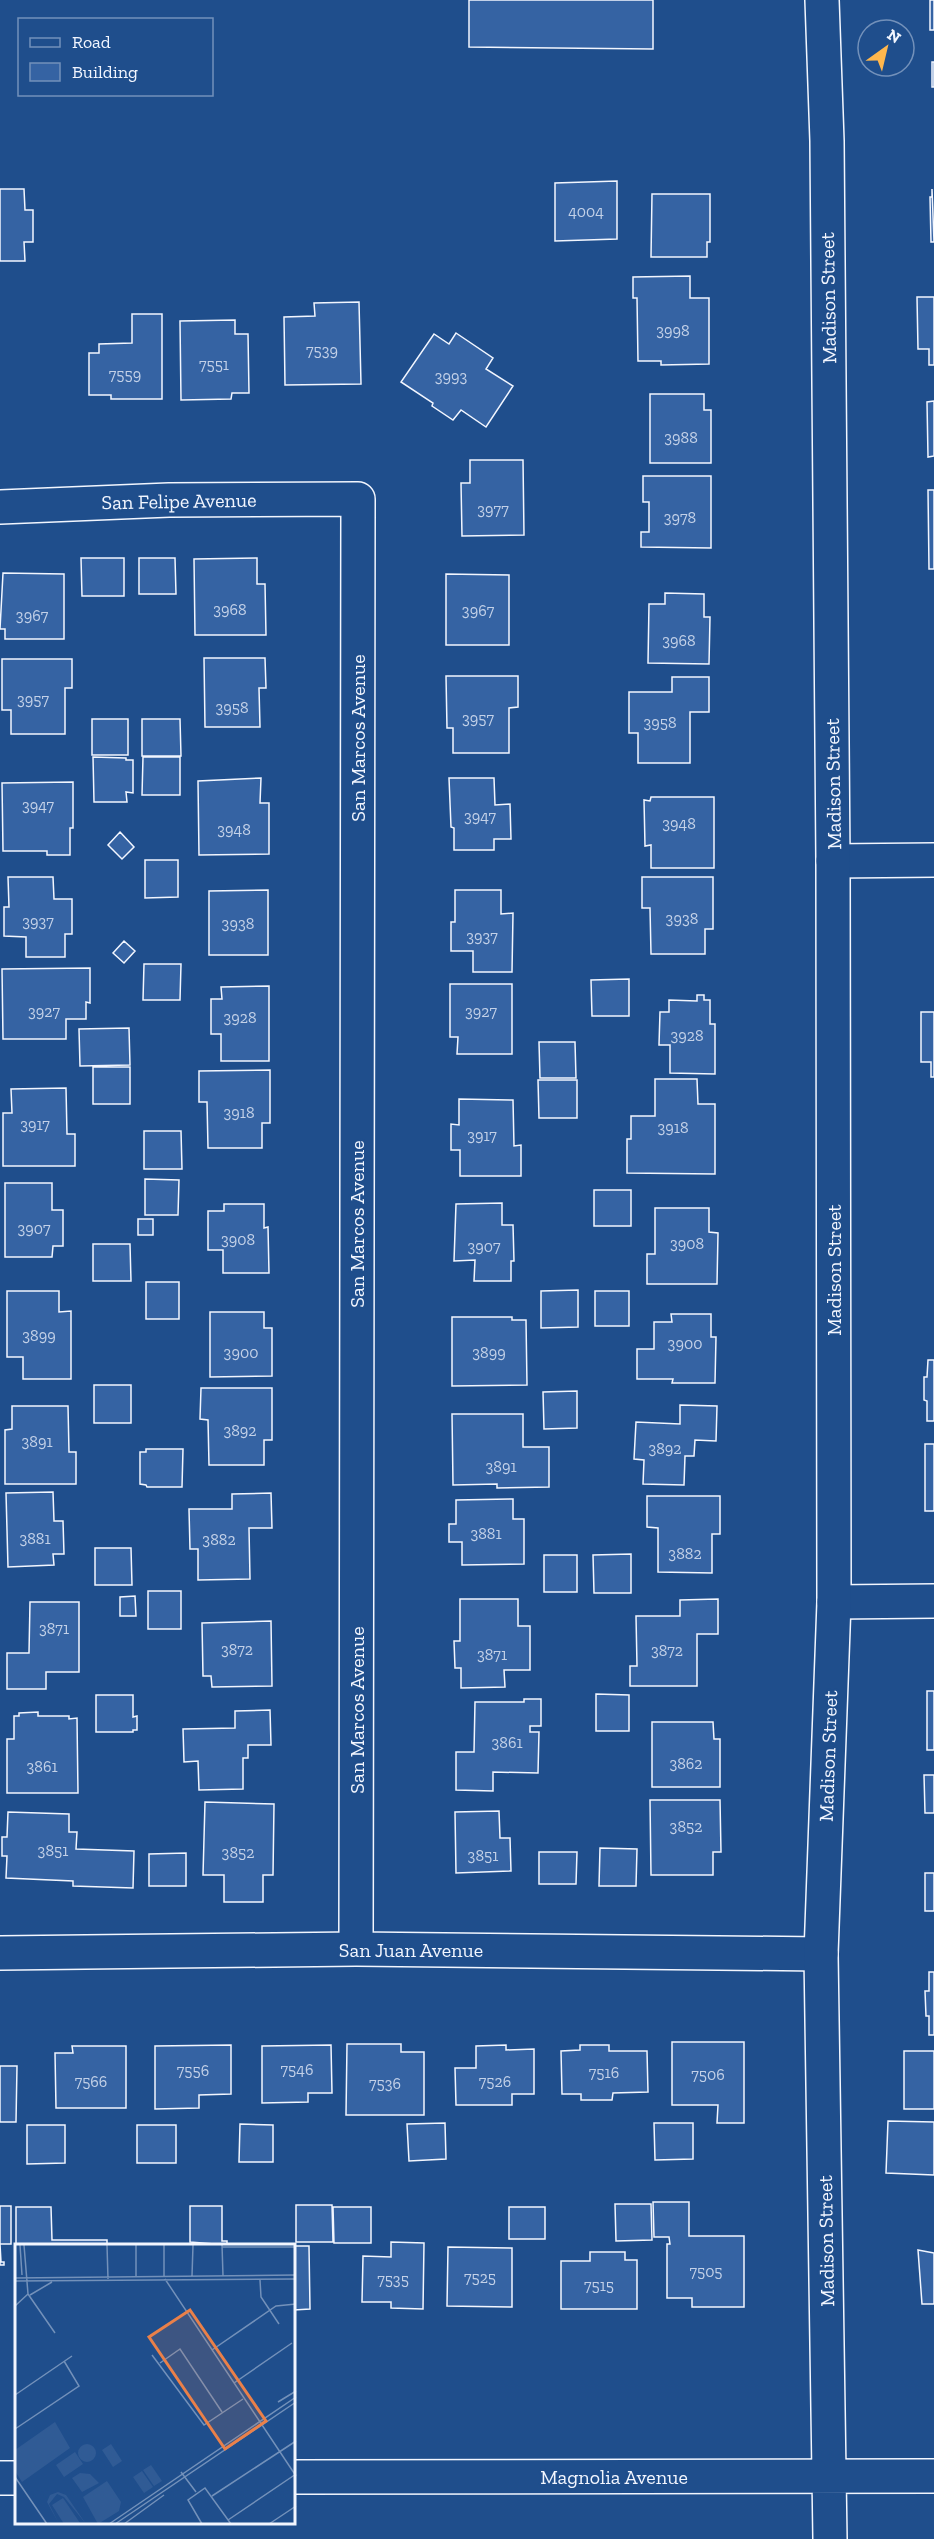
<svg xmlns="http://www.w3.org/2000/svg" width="934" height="2539" viewBox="0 0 934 2539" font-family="'Zilla Slab',serif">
	<rect width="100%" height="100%" fill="#1f4e8c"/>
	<path fill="#3563a3" stroke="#f2f6ff" stroke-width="1.5" d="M469,0H653V49L469,47Z
		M930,0H934V30H930Z
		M932,62H934V87H932Z
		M617,181V239L555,241V183Z
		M0,189H24L25,210H33V242H24L25,261H0Z
		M932,189L934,242H931L930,197H932Z
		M652,194H710V242H707V257H651Z
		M690,276V298H709V364L661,365V361H638L637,298H633V277Z
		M917,297H934V365H929V349H918Z
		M359,302L361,384L285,385L284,317L315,316L314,303Z
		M132,314H162V399H111V395H89V353H99V344L132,343Z
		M235,320V334H248L249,393H232L231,399L181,400L180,321Z
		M456,333L493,358L486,369L513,386L486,427L461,410L453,420L432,406L433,403L401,382L434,334L449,344Z
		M650,394H704V410H711V463H650Z
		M934,401V456L928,457L927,402Z
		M470,460H523L524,535L462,536L461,483H470Z
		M643,476H711V548L641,547V532H649V502H643Z
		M928,490H934V569H929Z
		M81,558H124V596H82Z
		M139,558H175L176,594H139Z
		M257,558V584H265L266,635H195L194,559Z
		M3,573L64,574V639H5V629H0Z
		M446,574L509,575V645H446Z
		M665,593L704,594V617H710L709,664L648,663L649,604H665Z
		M204,658H265L266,688H259L260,727H205Z
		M2,659H72V688H65V734H11V710H2Z
		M446,676H518V707L509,708V753H453V728H447Z
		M672,677H709V712H690V763H638V733H629V692H672Z
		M92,719H128V755H92Z
		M142,719H180L181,756H142Z
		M93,757L126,758V760H133V793L126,792L127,802H94Z
		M143,757H180V795H142Z
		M261,778L260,803H269V854L199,855L198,781Z
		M449,778H494L495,805L510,804L511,839H494V850H454V828L451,827Z
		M73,782V828H70V855H47V851H3L2,783Z
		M651,797H714V868H651V845L645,846L644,800L650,801Z
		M120,832L134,847L122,859L108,845Z
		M145,860H178V897L145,898Z
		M8,877H53L54,899H72V934H65V957H26V937L4,936V907H9Z
		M642,877H713V929H705V954H651L650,908H642Z
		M268,890V955H209V891Z
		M455,890H501V914L513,913L512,972H473V951H451V922H455Z
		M124,941L135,951L124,963L113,953Z
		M144,964H181L180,1000H143Z
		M90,968V1003L86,1002V1019H66V1039H3L2,969Z
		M629,979V1016H592L591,980Z
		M450,984H512V1054H457L458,1037H450Z
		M269,986V1061H221V1034H211V999H222L221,987Z
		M697,995H704V1000H710V1024H715V1074L670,1073V1045H659L660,1012H669V1000L697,1001Z
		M921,1012H934V1077H931V1062H921Z
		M129,1028L130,1065L80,1066L79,1029Z
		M539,1042H575L576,1078H540Z
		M93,1067H130V1104H93Z
		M270,1070V1123H262V1148H208L207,1102H199V1071Z
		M655,1079H697L698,1104H715V1174L627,1173V1139H631V1116H655Z
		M538,1080H577V1118H539Z
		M66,1088L67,1134H75V1166H3V1113H12L11,1089Z
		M459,1099L513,1100L514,1146L521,1145V1176H460V1150H451V1124L459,1125Z
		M144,1131H181L182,1169H144Z
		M145,1179L179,1180L178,1215H145Z
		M5,1183H52V1210H63V1246H53L52,1257H5Z
		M594,1190H631V1226H594Z
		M502,1203V1225H513L514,1261H511V1281H474L475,1260L454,1261L456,1204Z
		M224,1204H264V1228L268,1227L269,1273H223V1250H208V1211H224Z
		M655,1208H709V1232L718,1233L717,1284H647V1254H655Z
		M138,1219H153V1235H138Z
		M93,1244H130L131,1281H93Z
		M146,1282H179V1319H146Z
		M578,1290V1327L541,1328V1291Z
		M7,1291H59V1312L71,1311V1379H23V1357H7Z
		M595,1291H629V1326H595Z
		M210,1312H264V1328H272V1376L210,1377Z
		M671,1314H711V1337H716L715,1383H672L673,1379H637V1349H654V1322H672Z
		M452,1317H512V1320H526L527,1385L452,1386Z
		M928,1360H934V1421H927V1401L924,1400V1377H927Z
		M94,1385H131V1423H94Z
		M201,1388H272V1440H264V1465H209L208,1420L200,1419Z
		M577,1391V1428L544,1429L543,1392Z
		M680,1405L717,1406L716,1441L695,1440L694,1456H685L684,1485L643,1484L644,1460L634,1459L636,1422L680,1424Z
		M12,1406H68L69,1452H76V1484H5V1430L12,1429Z
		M452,1414H523V1447H549V1487L497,1488V1484L453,1485Z
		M925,1444H934V1511H925Z
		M146,1449H183L182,1487H147L146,1485L140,1484V1452H146Z
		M53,1492L54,1521H63L64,1554H53L54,1565L8,1567L6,1493Z
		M271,1493L272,1528H249L250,1579L198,1580V1549H190L189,1509H232V1494Z
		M647,1496H720V1534H712V1573L658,1572V1528L647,1527Z
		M513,1499V1519H524V1564L462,1565V1542H449V1524H456V1500Z
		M95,1548H131L132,1585H95Z
		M631,1554V1593H594L593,1555Z
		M544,1555H577V1592H544Z
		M148,1591H181V1629H148Z
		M135,1596L136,1616H120V1597Z
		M460,1599H518V1626H530V1670H504L505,1687L461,1688V1668H455L454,1641H460Z
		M718,1599V1634H697V1686H630V1666H637L636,1616H680V1600Z
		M30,1602H79V1672H46V1689H7V1653H29Z
		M271,1621L272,1686L212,1687L211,1676H203L202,1623Z
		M927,1691H934V1750H927Z
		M596,1694L629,1695V1731H596Z
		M96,1695H133V1717L137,1716V1730H133V1732H96Z
		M524,1699H541V1726H530V1732H539L538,1773L493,1772V1791L456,1790V1752H474L475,1702H524Z
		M270,1710L271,1745H248V1758H243V1789L199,1790L198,1761L184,1762L183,1729L235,1728V1711Z
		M38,1712V1716H69V1719L77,1718L78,1793H7V1739H14V1716H19V1713Z
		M652,1722H713L714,1739H720V1787H652Z
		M924,1775H934V1813H925Z
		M650,1800H720L721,1852H713V1875H651Z
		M205,1802L274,1804L273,1875H263V1902H224V1875H203Z
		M499,1811L500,1838H510L511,1871L456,1873L455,1812Z
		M8,1812L69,1814V1832H77L76,1849L134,1851L133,1888L73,1886V1881L6,1878L7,1856H2V1837H7Z
		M600,1848L637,1849L636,1886H599Z
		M539,1852H577L576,1884H539Z
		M186,1853V1886H149V1854Z
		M925,1873H934V1911H925Z
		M929,1972H934V2035H929V2016H926L925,1991H929Z
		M672,2042H744V2123H717L718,2105H672Z
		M347,2044H401V2052H424V2115H346Z
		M231,2045V2094L199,2095V2108L155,2109V2046Z
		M331,2045L332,2093H308V2102L262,2103V2046Z
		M506,2045V2050L534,2049V2094H512V2105H456L455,2068H476V2046Z
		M580,2045H609V2051H647L648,2092L613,2093L612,2100H581V2094H562L561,2051L580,2050Z
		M72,2046H126V2108H56L55,2053H73Z
		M904,2051H934V2109H904Z
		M0,2066H17L16,2122H0Z
		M888,2121L934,2122V2175L886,2173Z
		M445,2123L446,2159L409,2161L407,2124Z
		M654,2123H693V2159L655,2160Z
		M240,2124L273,2125V2162H239Z
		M27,2125H65V2163L27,2164Z
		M137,2125H176V2163H137Z
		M653,2202H689V2236H744V2307H692V2298H667V2244H670L669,2237H654Z
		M615,2204H651L652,2240L616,2241Z
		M296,2205H332L333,2242H296Z
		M0,2206H11V2244H0L1,2262H4V2265H0Z
		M190,2206H222V2241H227V2245L190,2242Z
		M16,2207H51L52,2240H107V2245H16V2267Z
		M333,2207H371V2243H334Z
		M509,2207H545V2239H509Z
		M391,2242L424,2243L423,2309L391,2308V2302H362L363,2256L391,2257Z
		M294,2246H309L310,2309L294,2310Z
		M448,2247L512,2248V2307L447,2306Z
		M918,2250L934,2253V2304H922Z
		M590,2252H625V2260H637V2309H561V2261H590Z"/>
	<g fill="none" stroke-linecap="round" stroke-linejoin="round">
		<g stroke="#f2f6ff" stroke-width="36">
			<path id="minor" d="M0,507L169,500L358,499L356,1949
				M833,861L934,860
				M834,1602L934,1601
				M0,1953L356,1949L821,1954"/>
		</g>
		<g stroke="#f2f6ff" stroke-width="36">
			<path id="major" d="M822,0L827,141L833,861L834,1602L821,1954L830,2539
				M294,2477L934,2476
				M0,2478H16"/>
		</g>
		<use href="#minor" stroke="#1f4e8c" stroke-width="33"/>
		<use href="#major" stroke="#1f4e8c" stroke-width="33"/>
	</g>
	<g text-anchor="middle" stroke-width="4.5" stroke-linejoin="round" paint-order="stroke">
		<g font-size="16" fill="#c3d1e8">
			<text x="586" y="217">4004</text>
			<text x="673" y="336">3998</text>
			<text x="322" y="356">7539</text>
			<text x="214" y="370">7551</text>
			<text x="125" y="380">7559</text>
			<text x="451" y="382">3993</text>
			<text x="681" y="443">3988</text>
			<text x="493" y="515">3977</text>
			<text x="680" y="523">3978</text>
			<text x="230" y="615">3968</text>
			<text x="478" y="616">3967</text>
			<text x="32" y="621">3967</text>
			<text x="679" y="646">3968</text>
			<text x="33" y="705">3957</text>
			<text x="232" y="713">3958</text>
			<text x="478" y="724">3957</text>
			<text x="660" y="728">3958</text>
			<text x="38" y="811">3947</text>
			<text x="480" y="822">3947</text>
			<text x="679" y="829">3948</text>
			<text x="234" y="835">3948</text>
			<text x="682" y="924">3938</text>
			<text x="38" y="927">3937</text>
			<text x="238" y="929">3938</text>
			<text x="482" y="942">3937</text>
			<text x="44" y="1017">3927</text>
			<text x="481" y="1017">3927</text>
			<text x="240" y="1023">3928</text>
			<text x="687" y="1041">3928</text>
			<text x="239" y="1118">3918</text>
			<text x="35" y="1130">3917</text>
			<text x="673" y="1133">3918</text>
			<text x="482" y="1141">3917</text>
			<text x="34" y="1234">3907</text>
			<text x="238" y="1245">3908</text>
			<text x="687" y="1249">3908</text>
			<text x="484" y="1252">3907</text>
			<text x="39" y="1341">3899</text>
			<text x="685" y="1349">3900</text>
			<text x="241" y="1358">3900</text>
			<text x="489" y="1358">3899</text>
			<text x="240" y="1436">3892</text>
			<text x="37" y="1447">3891</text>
			<text x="665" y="1454">3892</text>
			<text x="501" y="1472">3891</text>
			<text x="486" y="1539">3881</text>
			<text x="35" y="1544">3881</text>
			<text x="219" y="1545">3882</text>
			<text x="685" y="1559">3882</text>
			<text x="54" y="1634">3871</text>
			<text x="237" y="1655">3872</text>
			<text x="667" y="1656">3872</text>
			<text x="492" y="1660">3871</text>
			<text x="507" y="1748">3861</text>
			<text x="686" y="1769">3862</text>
			<text x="42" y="1772">3861</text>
			<text x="686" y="1832">3852</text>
			<text x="53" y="1856">3851</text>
			<text x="238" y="1858">3852</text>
			<text x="483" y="1861">3851</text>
			<text x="297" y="2075">7546</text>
			<text x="193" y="2076">7556</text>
			<text x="604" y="2078">7516</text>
			<text x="708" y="2080">7506</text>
			<text x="91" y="2087">7566</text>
			<text x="495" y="2087">7526</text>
			<text x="385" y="2089">7536</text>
			<text x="706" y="2277">7505</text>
			<text x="480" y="2283">7525</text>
			<text x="393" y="2285">7535</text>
			<text x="599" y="2291">7515</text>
		</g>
		<g font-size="20" fill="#f2f6ff" stroke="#1f4e8c">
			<text transform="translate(828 298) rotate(-91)" y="7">Madison Street</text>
			<text transform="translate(179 501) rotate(-1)" y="7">San Felipe Avenue</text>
			<text transform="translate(358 738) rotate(-90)" y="7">San Marcos Avenue</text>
			<text transform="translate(833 784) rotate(-91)" y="7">Madison Street</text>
			<text transform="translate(357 1224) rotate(-90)" y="7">San Marcos Avenue</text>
			<text transform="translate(834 1270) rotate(-90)" y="7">Madison Street</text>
			<text transform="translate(357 1710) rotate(-90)" y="7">San Marcos Avenue</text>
			<text transform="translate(828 1756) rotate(-88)" y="7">Madison Street</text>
			<text x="411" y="1957">San Juan Avenue</text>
			<text transform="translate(826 2241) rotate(-91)" y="7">Madison Street</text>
			<text x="614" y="2484">Magnolia Avenue</text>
		</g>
	</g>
	<g transform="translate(15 2244)">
		<rect width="280" height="280" fill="#1f4e8c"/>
		<path d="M40,178L55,204L7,238L0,227V206ZM96,200L107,217L98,223L87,206ZM63 209a9 9 0 1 1 18 0a9 9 0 1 1-18 0ZM60,208L68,220L49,233L41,221ZM136,221L147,237L139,242L128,226ZM127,227L138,243L129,249L118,233ZM65,229L75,230L84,239L67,248L57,234ZM92,237L106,258L104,267L83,280L68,253ZM43,248L51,251L71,280L49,253L42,250L34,260L44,280L32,258L35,251ZM48,254L65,279L64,280H49L37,261Z" fill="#305b95"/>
		<path fill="none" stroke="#7391ba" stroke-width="1.5" d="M5,1L7,31M92,1L93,35M149,1V32M207,1L208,32M207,3H281M121,32V1M177,32L178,1M0,34L281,31M150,35L281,232M245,36L246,53L264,80M0,37L281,35M13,50L40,89M15,51L37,38M0,62L13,50L9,1M197,106L261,62L281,60M137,111L189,181L228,155M145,119L165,105L207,168M219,139L277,99M0,151L57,112M263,158L281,147M0,185L64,142L49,117M166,228L181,248M0,233L32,280M197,252L281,197M213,276L281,230M94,280L281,153M100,280L281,158M109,280L149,251M187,280L173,256L190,244L216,280M254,280L281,262"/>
		<path fill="#ea8049" fill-opacity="0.15" stroke="#ea8049" stroke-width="3" d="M175,66L251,177L210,205L134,93Z"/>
		<rect width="280" height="280" fill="none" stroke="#f2f6ff" stroke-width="3"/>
	</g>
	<rect x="18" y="18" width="195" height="78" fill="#1f4e8c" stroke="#7391ba" stroke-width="1.5"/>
	<rect x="30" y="38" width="30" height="9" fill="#1f4e8c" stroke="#7391ba" stroke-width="1.5"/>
	<text x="72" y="48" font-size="18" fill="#f2f6ff">Road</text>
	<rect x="30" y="63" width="30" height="18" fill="#3563a3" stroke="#7391ba" stroke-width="1.5"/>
	<text x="72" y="78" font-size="18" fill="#f2f6ff">Building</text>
	<g transform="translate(886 48) rotate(34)"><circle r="28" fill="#1f4e8c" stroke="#7391ba" stroke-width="1.5"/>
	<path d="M0-4.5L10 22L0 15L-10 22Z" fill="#ffb74d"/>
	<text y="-9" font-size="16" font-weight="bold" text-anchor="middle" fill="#f2f6ff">N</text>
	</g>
</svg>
